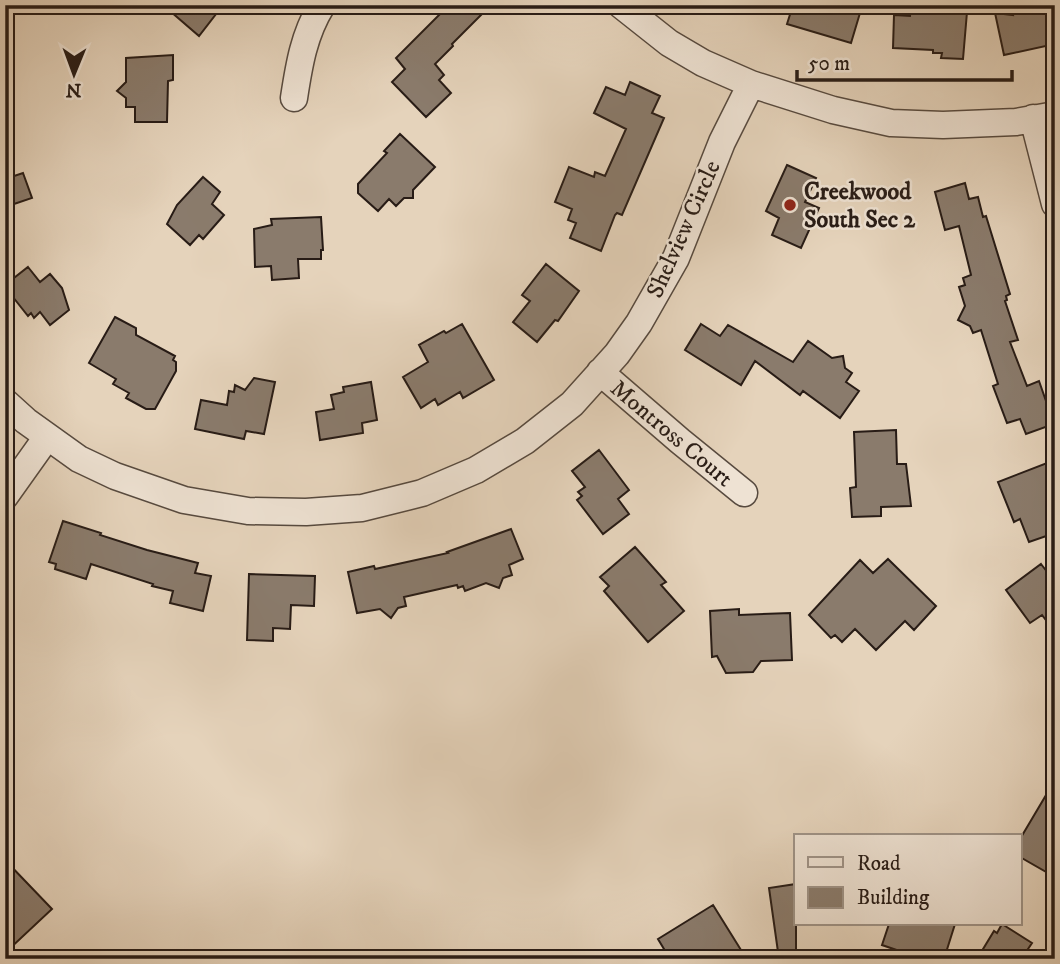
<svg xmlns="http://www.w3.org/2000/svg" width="1060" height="964" viewBox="0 0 1060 964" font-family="'IM FELL DW Pica',serif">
	<rect width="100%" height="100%" fill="#e5d3bb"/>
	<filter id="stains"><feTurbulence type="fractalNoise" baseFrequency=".00286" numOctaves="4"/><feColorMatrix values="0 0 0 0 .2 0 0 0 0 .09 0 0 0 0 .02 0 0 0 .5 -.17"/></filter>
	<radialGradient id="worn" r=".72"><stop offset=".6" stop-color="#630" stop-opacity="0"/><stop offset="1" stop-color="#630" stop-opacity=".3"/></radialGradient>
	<path fill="#8a7b6c" stroke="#281c16" stroke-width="2" d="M163,5H223L199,36Z
		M449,5H491L452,44L453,46L435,64L444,75L439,80L451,93L426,117L392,82L405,69L396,58Z
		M793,5H834L860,13L851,43L787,24Z
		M919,5H935L939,10L967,12L963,59L941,58L942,53H933V50L893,48L894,15L910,16L911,7H919Z
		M1011,5H1051L1055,21V44L1004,55L995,13L1013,15Z
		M173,55V80L168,81L167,122H135V107H126V98L117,91L126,82V58Z
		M630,82L660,96L652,113L664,118L622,215L617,213L615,215L601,251L570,238L576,223L568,220L572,209L555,202L569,167L594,177L595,172L605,176L626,129L594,113L606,87L625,95Z
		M400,134L435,167L413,190V198H404L396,206L389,199L378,211L358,193V184L387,153L384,151Z
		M787,165L816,178L805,202L819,208L801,248L772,235L779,218L766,211Z
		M23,173L32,198L5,207V179Z
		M203,177L220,192L212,204L224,215L203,239L199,235L190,245L167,224L177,205Z
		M965,183L969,199L978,197L983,217L986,216L1010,294L1006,296L1007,300L1005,301L1018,340L1010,342L1027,386L1039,381L1054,424L1026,434L1020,419L1007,423L993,386L998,384L981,330L973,333L970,326L958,320L965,306L959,287L965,285L963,278L971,275L959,226L945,230L935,192Z
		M321,217L323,250H321V259H298L299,278L272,280L271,266L255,267L254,229L272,225L271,219Z
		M546,264L579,291L558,321L555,320L537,342L513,322L530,301L522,295Z
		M28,267L40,282L50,274L62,288L69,310L50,325L40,312L34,318L31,313L28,316L5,287V285Z
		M115,317L136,328V335L175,356L173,360L176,362V371L155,409H146L126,398L129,393L113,384L116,379L89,363Z
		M462,324L494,380L463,398L460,392L438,405L435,399L421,408L403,377L428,362L419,345L444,331L446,333Z
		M701,324L720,336L728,325L793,362L808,341L832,358L843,356L845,368L852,373L846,382L859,391L840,418L803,391L800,395L755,361L741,385L685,350Z
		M254,378L275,382L264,434L246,431L244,439L195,429L201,400L227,405L229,391L234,392L235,385L245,390Z
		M371,382L377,420L362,423L363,433L320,440L316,412L334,409L331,395L344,392L343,387Z
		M896,430L897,464H906L911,506L881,507V516L852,517L850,488L856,487L854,432Z
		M599,450L629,490L618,499L629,514L603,534L577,500L582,496L578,492L585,487L572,471Z
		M1047,463L1055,485V533L1029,542L1020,519L1014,522L998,482Z
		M63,521L101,533L100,535L147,550L198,563L195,573L211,576L203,611L170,603L173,591L152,586L153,584L91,564L86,579L55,569L56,564L49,562Z
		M511,529L523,559L509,565L512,575L503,578L499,588L486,583L465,591L463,586L458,588L457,585L404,597L406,606L398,608L391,618L380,609L357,613L348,572L374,566L375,569L448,553L447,552Z
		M635,547L666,582L661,585L684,611L648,642L604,591L609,586L600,577Z
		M888,559L936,606L914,630L905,621L876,650L855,629L842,642L835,635L831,638L809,615L860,560L873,573Z
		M1041,564L1055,582V632L1042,615L1030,623L1006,590Z
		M249,574L315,576L314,606L291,605L290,629L273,628V641L247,640Z
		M739,609V615L790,613L792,660L761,661L753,672L726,673L717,656L712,657L710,611Z
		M1055,780V877L1020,857V839Z
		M5,860L52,909L5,953Z
		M796,884V959H779L769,888Z
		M713,905L741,950L725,953L728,959H670L658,939Z
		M889,924H955L944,959H923L882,945Z
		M1002,924L1032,943L1026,952L1036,959H977L994,931L997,933Z"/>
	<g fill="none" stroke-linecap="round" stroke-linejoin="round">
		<g stroke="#574a3f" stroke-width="29">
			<path id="street" d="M621,5L669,43L703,63L751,84L833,110L891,123L943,125L1016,122L1055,115
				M294,98C299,65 304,34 322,5
				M1033,118L1055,204
				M600,372L680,441L744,493
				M5,402L26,421L79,459L115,476L184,500L248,511L306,512L362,508L422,493L476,470L525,441L572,404L617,354L639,323L676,258L722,142L751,84
				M5,496L47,437"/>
		</g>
		<use href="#street" stroke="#eee2d3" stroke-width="26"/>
	</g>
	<circle fill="#8f2418" stroke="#eee2d3" stroke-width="2.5" cx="790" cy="205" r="7"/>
	<g text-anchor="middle" stroke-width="5" stroke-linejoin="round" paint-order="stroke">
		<g font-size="24" font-weight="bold" fill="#281c16" stroke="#eee2d3" text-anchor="start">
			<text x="804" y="199">Creekwood<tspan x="804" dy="28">South Sec 2</tspan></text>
		</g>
		<g font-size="24" fill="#281c16" stroke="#eee2d3">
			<text transform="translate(683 229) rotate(-66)" y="8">Shelview Circle</text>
			<text transform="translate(672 433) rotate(40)" y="8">Montross Court</text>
		</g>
	</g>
	<rect width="1060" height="964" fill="none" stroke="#e5d3bb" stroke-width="28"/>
	<rect x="7" y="7" width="1046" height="950" fill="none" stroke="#281c16" stroke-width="3.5"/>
	<rect x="14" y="14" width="1032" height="936" fill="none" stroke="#281c16" stroke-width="2"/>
	<rect x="794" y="834" width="228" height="91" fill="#eee2d3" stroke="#9f9387" stroke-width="2"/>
	<rect x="808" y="857" width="35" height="10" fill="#eee2d3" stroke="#9f9387" stroke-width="2"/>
	<text x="857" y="870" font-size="21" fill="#281c16">Road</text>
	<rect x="808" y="887" width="35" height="21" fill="#8a7b6c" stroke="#9f9387" stroke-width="2"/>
	<text x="857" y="904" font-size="21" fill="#281c16">Building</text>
	<g transform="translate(74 74) rotate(181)" stroke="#eee2d3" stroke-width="5" paint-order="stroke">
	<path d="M0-5L12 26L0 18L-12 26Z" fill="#281c16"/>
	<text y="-10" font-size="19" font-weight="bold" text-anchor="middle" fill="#281c16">N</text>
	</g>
	<path d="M797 70v10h215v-10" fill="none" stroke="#281c16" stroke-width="3.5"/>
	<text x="808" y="70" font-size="21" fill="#281c16" stroke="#eee2d3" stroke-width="5" paint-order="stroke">50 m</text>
	<rect width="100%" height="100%" filter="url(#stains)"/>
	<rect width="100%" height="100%" fill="url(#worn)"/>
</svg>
